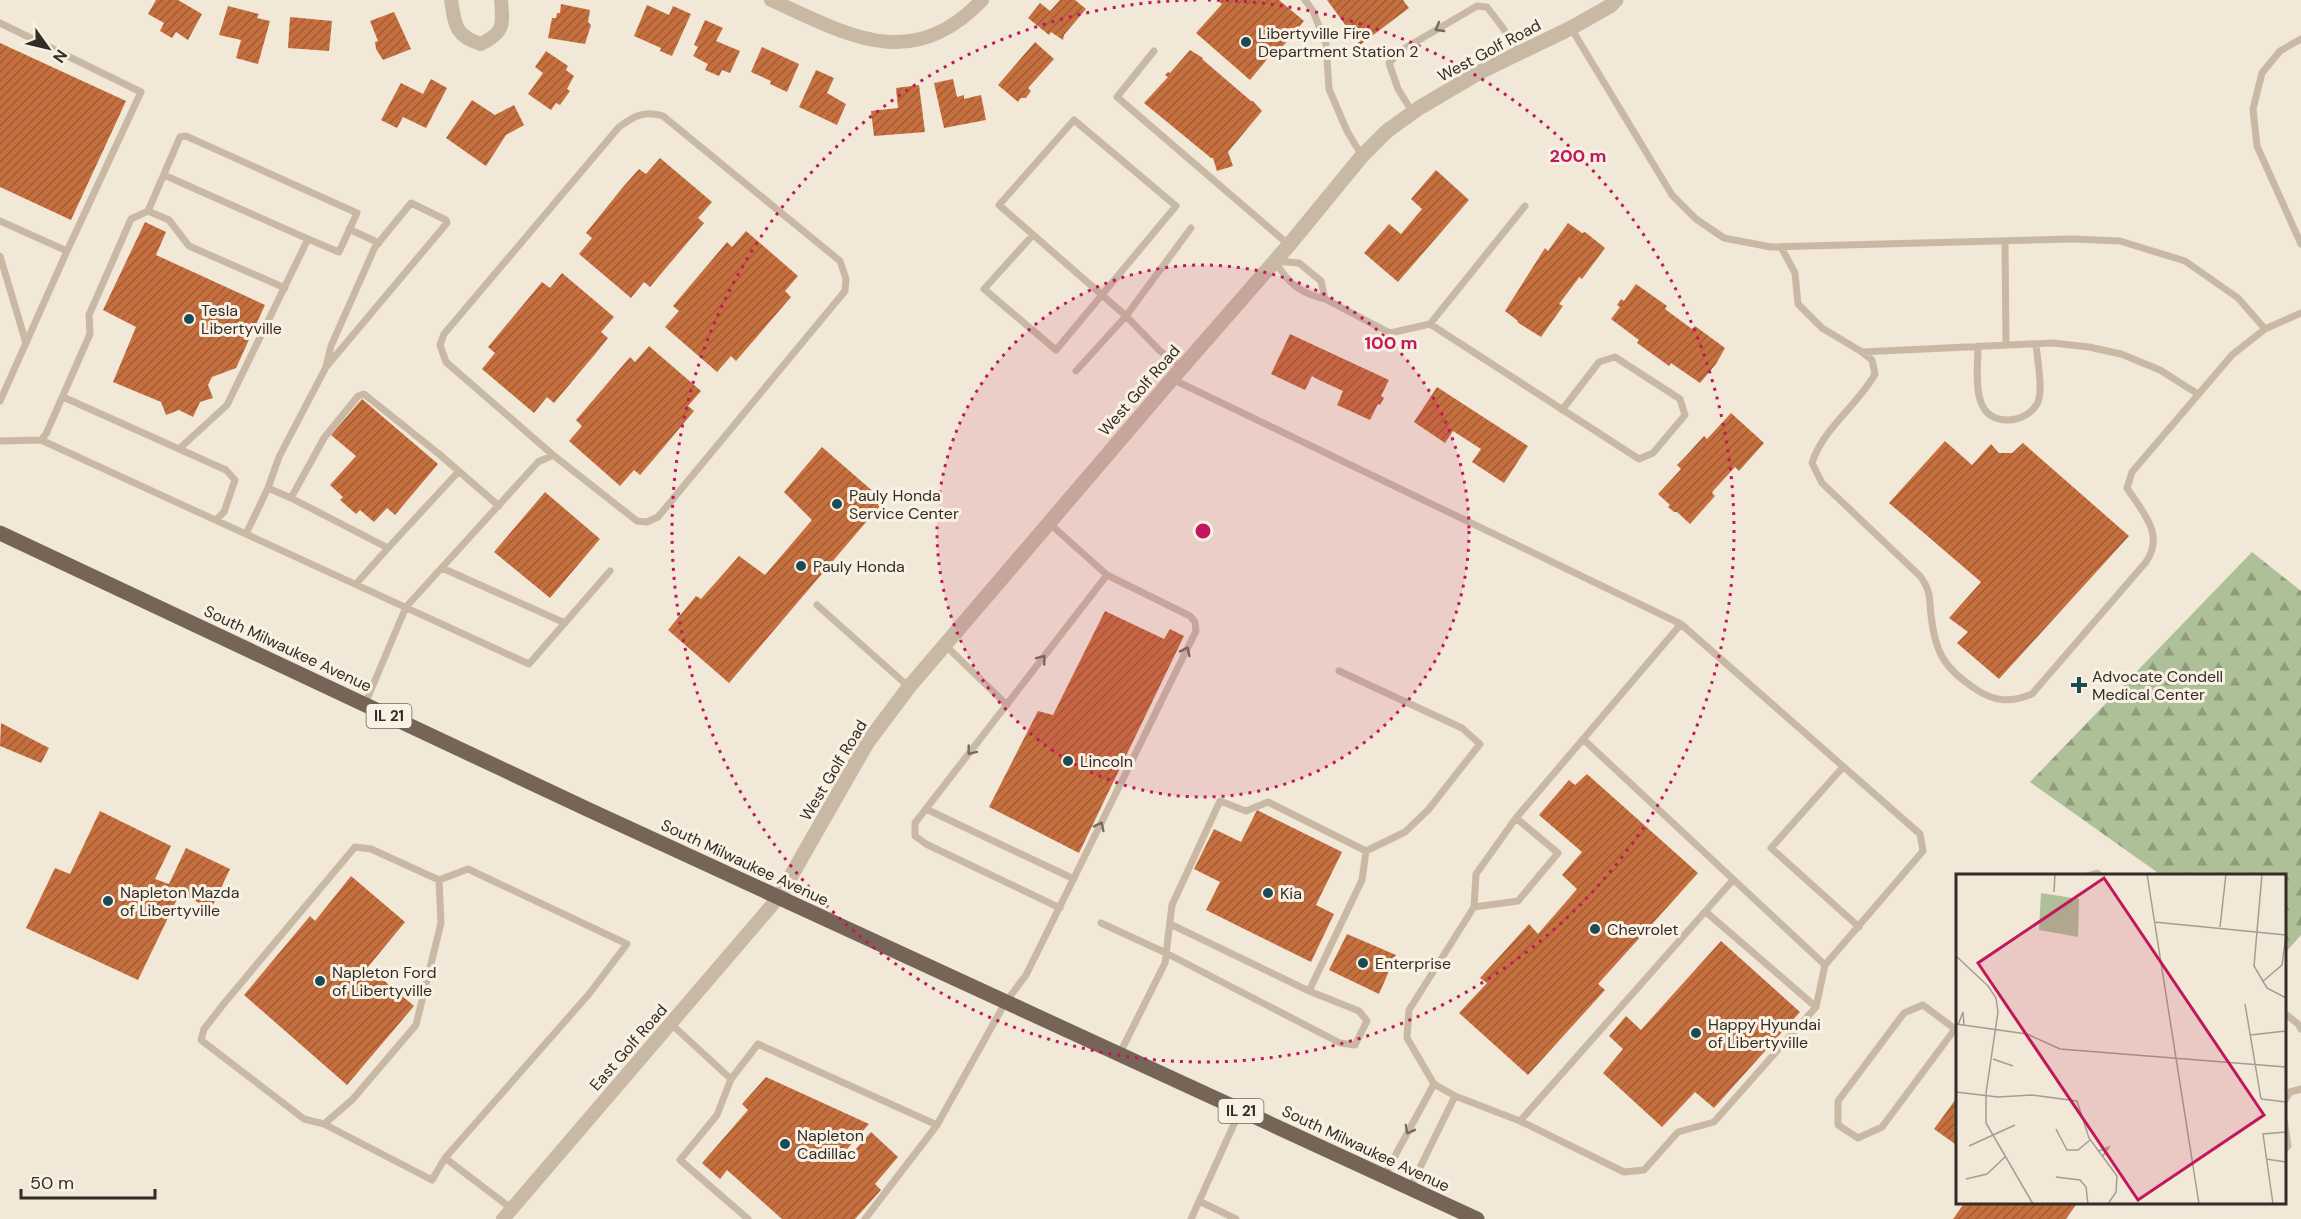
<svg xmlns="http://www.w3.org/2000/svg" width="2301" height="1219" viewBox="0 0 2301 1219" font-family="'DM Sans',sans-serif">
	<defs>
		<pattern id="forest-firs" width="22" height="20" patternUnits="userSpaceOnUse" patternTransform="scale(1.5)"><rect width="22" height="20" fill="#aec098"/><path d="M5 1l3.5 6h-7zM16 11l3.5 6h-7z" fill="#8e9c7c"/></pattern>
		<pattern id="building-hatch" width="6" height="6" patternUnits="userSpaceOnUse" patternTransform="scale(1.5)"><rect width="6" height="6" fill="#c67040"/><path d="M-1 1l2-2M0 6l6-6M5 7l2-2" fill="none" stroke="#a25c35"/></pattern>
	</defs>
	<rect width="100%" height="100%" fill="#f1e8d8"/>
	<path fill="url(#forest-firs)" d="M2252,552L2301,591V935L2285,953L2284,876L2161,875L2030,782Z"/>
	<path fill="url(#building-hatch)" d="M156,0H178L202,14L188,40L176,32L172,38L160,31L164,23L148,14Z
		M1060,0H1075L1086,9L1064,35L1063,40L1051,32L1049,35L1028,18L1040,3L1050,11Z
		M1217,0H1279L1304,21L1278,52L1275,50L1250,80L1196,33L1222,4Z
		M1327,0H1403L1409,8L1360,45Z
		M561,4L590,10L588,22L591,25L585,44L548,38L552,18H556L557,13H560Z
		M647,5L669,15L673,6L691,14L672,56L660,51L661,48L634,36Z
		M228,6L259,14L257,18L270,21L258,64L236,58L241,40L219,35Z
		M394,12L411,49L383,60L376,49L375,42L378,41L370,21Z
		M290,17L332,21L329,51L288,48Z
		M705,20L723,28L716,41L740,51L730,73L722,70L719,76L705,70L708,64L693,56L698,47L694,45Z
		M1035,42L1054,59L1028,88L1031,91L1026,98H1021L1018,102L998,85Z
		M0,43L126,101L71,220L0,187Z
		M762,47L799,64L787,92L770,84L771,81L751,72Z
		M1190,50L1203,58L1202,59L1251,101H1253L1262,111L1228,152L1233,166L1217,171L1213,158H1211L1144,103L1168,77L1165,75L1168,72L1170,73Z
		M546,51L568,66L566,70L574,76L567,89L570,91L560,105L556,103L551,110L528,94L543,73L535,67Z
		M816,70L834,78L827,93L846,104L837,125L799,107Z
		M431,79L447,88L426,128L403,117L397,128L381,120L401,83L423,94Z
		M953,79L957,97L964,95V99L981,95L986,120L944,128L934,83Z
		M919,85L925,132L874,136L871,111L898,108L896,88Z
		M472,100L495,115L514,105L524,125L506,135L486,166L446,138Z
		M660,158L712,202L698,218L704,223L660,275L650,287L644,282L631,298L579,254L592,238L586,233L623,187L639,169L646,174Z
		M1436,170L1469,200L1398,282L1364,253L1389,224L1401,234L1422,209L1411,199Z
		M145,222L166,232L156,255L265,305L236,368L212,377L208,385L213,398L200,402L193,417L179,410L166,415L161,402L113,382L136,327L103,310Z
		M1568,223L1582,233L1585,232L1605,248L1582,279L1579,277L1578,279L1559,304L1563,306L1541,337L1517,322L1518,321L1505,311L1545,248L1548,251Z
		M746,231L798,276L785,291L791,297L736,361L731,356L717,372L665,327L679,311L673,306L727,242L732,247Z
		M562,273L614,317L601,332L608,338L596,353L554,403L547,397L534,413L482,369L495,353L488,347L542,282L550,288Z
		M1636,284L1667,306L1665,309L1673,315L1692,329L1695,326L1725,348L1716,364L1700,383L1671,363L1669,366L1637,343L1639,340L1611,319L1620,307L1617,305L1621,299L1624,301Z
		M1290,334L1389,380L1381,396L1384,398L1380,405L1378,404L1370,420L1337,405L1343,391L1317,379L1312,376L1305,390L1271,374Z
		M649,346L701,391L688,406L694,411L652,461L640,475L634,470L620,486L569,441L582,426L576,420L630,357L635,362Z
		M1437,387L1528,446L1504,483L1472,462L1481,449L1453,431L1445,443L1414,422Z
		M362,399L438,464L395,515L387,508L374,522L360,510L356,514L340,500L343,497L330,485L356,456L331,435Z
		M1731,413L1764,443L1739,471L1735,467L1713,491L1712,493L1715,496L1690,524L1677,512H1674L1668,507L1670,505L1658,494L1681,469L1677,465L1685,457L1704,436L1707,439Z
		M1945,441L1972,465L1991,444L1999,453H2012L2023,443L2129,536L1999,679L1957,643L1968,632L1949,618L1981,582L1889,503Z
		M822,447L884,501L729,683L668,630L696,596L701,599L739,556L765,575L812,520L784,492Z
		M545,492L600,539L550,598L494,552Z
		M1105,611L1164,639L1170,629L1184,636L1079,853L989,807L1038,711L1053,715Z
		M1,723L49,748L41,763L0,746Z
		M1587,774L1698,873L1598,984L1605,990L1528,1075L1459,1013L1487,983L1480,978L1529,924L1538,934L1577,889L1562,875L1582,852L1539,815L1569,780L1575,785Z
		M1257,810L1342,852L1316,905L1334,914L1311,962L1206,910L1220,882L1194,869L1214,829L1241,842Z
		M100,811L171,846L155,879L169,884L186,848L230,869L211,909L180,893L138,980L26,928L55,868L70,874Z
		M351,876L405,922L368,967L414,1006L347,1085L244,995L310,916L315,921Z
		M1347,934L1396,955L1379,994L1329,970Z
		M1721,941L1800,1012L1714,1108L1695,1092L1662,1127L1603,1073L1623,1049L1609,1036L1626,1016L1641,1030Z
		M766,1077L869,1124L841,1156L846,1160L871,1132L898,1157L875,1184L881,1190L855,1219H782L727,1170L720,1179L702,1163L748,1110L742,1104Z
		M1958,1096V1146L1934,1129Z
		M1965,1202H2078L2066,1219H1953Z"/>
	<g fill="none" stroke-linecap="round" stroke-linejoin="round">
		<path stroke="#c9b9a4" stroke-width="7" d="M1305,0L1313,11L1326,44L1329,89L1347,131L1362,156
			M0,23L141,92L67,251L0,401
			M1571,28L1672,195L1696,219L1724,238L1771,247L2073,239L2120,241L2185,261L2238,298L2265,329L2301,313
			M2301,39L2280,51L2262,73L2253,109L2257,146L2301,244
			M1154,51L1117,97L1289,245
			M1413,113L1398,89L1389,63L1402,50L1477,6L1487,7L1503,28L1519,54
			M164,175L308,239L227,405L179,449
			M148,211L169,220L189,246L285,288
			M0,221L67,251
			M349,229L379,243
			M1033,235L984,289L1056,350L1176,206L1074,120L999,205C1041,242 1084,279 1126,316L1076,371
			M2005,241L2006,345
			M1781,247L1795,273L1798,304L1822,328L1862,352L1872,360L1875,374C1858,405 1823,428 1812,463L1822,483L1920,576C1931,591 1929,597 1931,615C1935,652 1944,668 1974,688C1994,702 2010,703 2032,694L2146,562C2165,534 2143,513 2127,488L2132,472L2232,355L2265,329
			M0,256L26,343
			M1275,261L1299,263L1321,281L1325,299C1299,293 1288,283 1275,261Z
			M1325,299L1390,333L1430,324L1639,459L1653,453L1685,415L1680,399L1615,357L1599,362L1562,410
			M1430,324L1525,206
			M1978,346C1978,373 1969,422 2010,420C2020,419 2031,414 2037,404C2044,391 2037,359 2036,344
			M1862,352L2052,343L2089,347L2121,354L2160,370L2198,394
			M1182,367L1160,351L1126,316L1191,228
			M1172,379L1681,624L1920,834L1923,851L1825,965
			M63,397L226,470L235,480L224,512L216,520
			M41,440L46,434L90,334L89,315L131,219L148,211L180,137L186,136L357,213L339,252L308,239
			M0,441L41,440L529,664L610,571
			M268,488L279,457L326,367L447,223L446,220L411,203L375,247L331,346L326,367
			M246,534L268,488L291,498
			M388,548L459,471
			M442,568L565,623
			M356,584L388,548L291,498L324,438L358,396L364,394L439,454L499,506
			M817,605L909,687
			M945,645L1007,705
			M365,704L406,607L538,462L553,455L637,521L647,522L658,517L845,291L846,279L840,261L663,116C645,110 634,116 619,127L444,334L440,345L446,362L553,455
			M1843,767L1771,848L1859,927
			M926,809L1074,879
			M1516,818L1558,853L1518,901L1474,907L1409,1010L1407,1038L1434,1084L1455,1096L1520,1121L1733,880
			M2087,876L2097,873L2101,876
			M1474,907L1476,874L1516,818L1681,624
			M1060,908L926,844L915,836V823L1107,575
			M1706,912L1816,1007
			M1101,923L1166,953L1340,1043L1355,1045L1367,1021L1359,1011L1309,991
			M1170,924L1309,991L1362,880L1366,851
			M2284,1013L2298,1024L2301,1029
			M670,1023L731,1079L758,1044L937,1125
			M1955,1029L1923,1005L1904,1013L1838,1101V1125L1858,1138L1882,1127L1958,1025
			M1119,1055L1165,963L1172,905L1220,801L1246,811L1268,802L1366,851L1405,832L1428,810L1480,744L1462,728L1339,671
			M731,1079L717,1115L680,1160L748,1219
			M2284,1102L2290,1092L2301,1089
			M2284,1119L2288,1146L2284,1150
			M1520,1121L1624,1172L1644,1170L1678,1132L1714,1122L1816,1007L1825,965L1583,739
			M324,1124L432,1180L445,1158L589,994L627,944L468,869L439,880L371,849L355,847L226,1001L204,1029L201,1040L304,1119L324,1124L352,1100L416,1025L441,923L439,880
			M445,1158L512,1209
			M1384,1176L1434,1084
			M1410,1188L1455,1096
			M1199,1201L1236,1219
			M865,1219L937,1125L1005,1003L1026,975L1196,631L1195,622L1190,616L1107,575L1049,523
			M1191,1219L1240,1111"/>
		<path stroke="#c9b9a4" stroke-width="14" d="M451,0C455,25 455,36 481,44C505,32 503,25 501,0
			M771,0C848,35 912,74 982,0
			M503,1219L779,897"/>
		<path stroke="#c9b9a4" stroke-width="15" d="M779,897L867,743L909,687L1172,379L1289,245L1362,156L1387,131L1419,108L1480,72L1571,28L1610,6L1616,0"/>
		<path stroke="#766557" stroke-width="15" d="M0,533L587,809L1477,1219"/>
	</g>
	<defs><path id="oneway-chevron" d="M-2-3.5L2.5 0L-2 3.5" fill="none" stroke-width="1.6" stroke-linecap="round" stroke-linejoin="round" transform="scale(1.5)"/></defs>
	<g stroke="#776b5f">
		<use href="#oneway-chevron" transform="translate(1439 28) rotate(150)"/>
		<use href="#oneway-chevron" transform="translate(1186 651) rotate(-64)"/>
		<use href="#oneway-chevron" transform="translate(1042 659) rotate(-52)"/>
		<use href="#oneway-chevron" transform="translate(971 751) rotate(128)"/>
		<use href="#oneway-chevron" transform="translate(1100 826) rotate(-64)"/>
		<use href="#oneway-chevron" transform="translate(1409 1130) rotate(118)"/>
	</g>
	<circle cx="1203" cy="531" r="266" fill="#c2185b" fill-opacity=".12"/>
	<g fill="none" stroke="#c2185b" stroke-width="3" stroke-dasharray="3 6">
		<circle cx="1203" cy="531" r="266"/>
		<path d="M1208 0A531 531 0 1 1 1198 0"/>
	</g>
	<g fill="#1b4b55" stroke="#f9f2e4" stroke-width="2">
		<circle cx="1246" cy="42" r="6"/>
		<circle cx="189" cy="319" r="6"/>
		<circle cx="837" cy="504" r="6"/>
		<circle cx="801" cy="566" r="6"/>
		<path d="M2076 676h6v6h6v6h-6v6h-6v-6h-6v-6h6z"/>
		<circle cx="1068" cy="761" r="6"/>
		<circle cx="1268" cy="893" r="6"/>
		<circle cx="108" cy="901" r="6"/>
		<circle cx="1595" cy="929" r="6"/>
		<circle cx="1363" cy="963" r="6"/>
		<circle cx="320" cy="981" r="6"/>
		<circle cx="1696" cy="1033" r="6"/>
		<circle cx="785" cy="1144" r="6"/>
	</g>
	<g text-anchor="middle" stroke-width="6" stroke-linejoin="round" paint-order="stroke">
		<g fill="#f9f2e4" stroke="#6f675f" stroke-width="1.5">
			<rect x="366.5" y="704" width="45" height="24" rx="4.5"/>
			<rect x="1218.5" y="1099" width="45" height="24" rx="4.5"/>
		</g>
		<g font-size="15" font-weight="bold" fill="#342c26">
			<text x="389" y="721">IL 21</text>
			<text x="1241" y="1116">IL 21</text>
		</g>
		<g font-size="16" fill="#342c26" stroke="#f9f2e4" text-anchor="start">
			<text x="1258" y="39">Libertyville Fire<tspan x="1258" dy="18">Department Station 2</tspan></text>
			<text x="201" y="316">Tesla<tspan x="201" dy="18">Libertyville</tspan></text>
			<text x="849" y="501">Pauly Honda<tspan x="849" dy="18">Service Center</tspan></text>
			<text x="813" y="572">Pauly Honda</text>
			<text x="2092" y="682">Advocate Condell<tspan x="2092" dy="18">Medical Center</tspan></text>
			<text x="1080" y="767">Lincoln</text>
			<text x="120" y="898">Napleton Mazda<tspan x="120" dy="18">of Libertyville</tspan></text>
			<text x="1280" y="899">Kia</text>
			<text x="1607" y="935">Chevrolet</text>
			<text x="1375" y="969">Enterprise</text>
			<text x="332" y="978">Napleton Ford<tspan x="332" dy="18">of Libertyville</tspan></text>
			<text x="1708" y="1030">Happy Hyundai<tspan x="1708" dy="18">of Libertyville</tspan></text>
			<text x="797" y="1141">Napleton<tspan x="797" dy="18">Cadillac</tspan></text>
		</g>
		<g font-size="16" fill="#342c26" stroke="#f9f2e4">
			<text transform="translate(1489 50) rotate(-28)" y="6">West Golf Road</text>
			<text transform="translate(1139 390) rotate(-49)" y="6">West Golf Road</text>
			<text transform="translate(288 648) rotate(25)" y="6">South Milwaukee Avenue</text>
			<text transform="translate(833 770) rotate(-59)" y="6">West Golf Road</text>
			<text transform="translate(745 862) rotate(25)" y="6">South Milwaukee Avenue</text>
			<text transform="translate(628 1047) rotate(-49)" y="6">East Golf Road</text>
			<text transform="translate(1366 1148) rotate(25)" y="6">South Milwaukee Avenue</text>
		</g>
	</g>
	<g transform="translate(1956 874)">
		<rect width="330" height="330" fill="#f1e8d8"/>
		<path d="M85,19L123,25L122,63L83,56Z" fill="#aec098"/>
		<path fill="none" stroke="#a59d91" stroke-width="1.5" d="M191,0L243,330M306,0L298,92L311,114L330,124M98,18L99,0M198,48L330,61M264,53L270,0M0,82L32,112L40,124L42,138L30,219V249L77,330M306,108L326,91L330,61M289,130L305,225M0,150L71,160L104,175L330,193M2,151L7,138L8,151M294,161L330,157M37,185L57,192M0,218L42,223L76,221L121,227L133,264L161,302L160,318L152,330M305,225L330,228M100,255L111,276H122L134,266M13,272L59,251M143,277L153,273L147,282M310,285L330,288M100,303L124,306L130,313L132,330M10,305L31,300L49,283M317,330L307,260L330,258"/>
		<path fill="#c2185b" fill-opacity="0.15" stroke="#c2185b" stroke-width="3" d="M148,4L308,241L182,326L22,89Z"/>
		<rect width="330" height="330" fill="none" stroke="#342c26" stroke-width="3"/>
	</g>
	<circle cx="1203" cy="531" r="9" fill="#c2185b" stroke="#f9f2e4" stroke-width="3"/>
	<g font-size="18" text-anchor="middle" font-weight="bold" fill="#c2185b" stroke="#f9f2e4" stroke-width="6" stroke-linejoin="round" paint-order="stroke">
		<text x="1578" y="162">200 m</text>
		<text x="1391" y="349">100 m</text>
	</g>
	<g transform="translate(48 48) rotate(124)" stroke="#f9f2e4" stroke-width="4.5" paint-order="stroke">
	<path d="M0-4.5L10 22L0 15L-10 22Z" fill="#342c26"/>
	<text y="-9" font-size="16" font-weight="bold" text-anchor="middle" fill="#342c26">N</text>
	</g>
	<path d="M21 1189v9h134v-9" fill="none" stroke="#342c26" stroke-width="3"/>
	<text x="30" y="1189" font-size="18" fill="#342c26" stroke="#f9f2e4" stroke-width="4.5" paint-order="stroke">50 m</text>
</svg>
